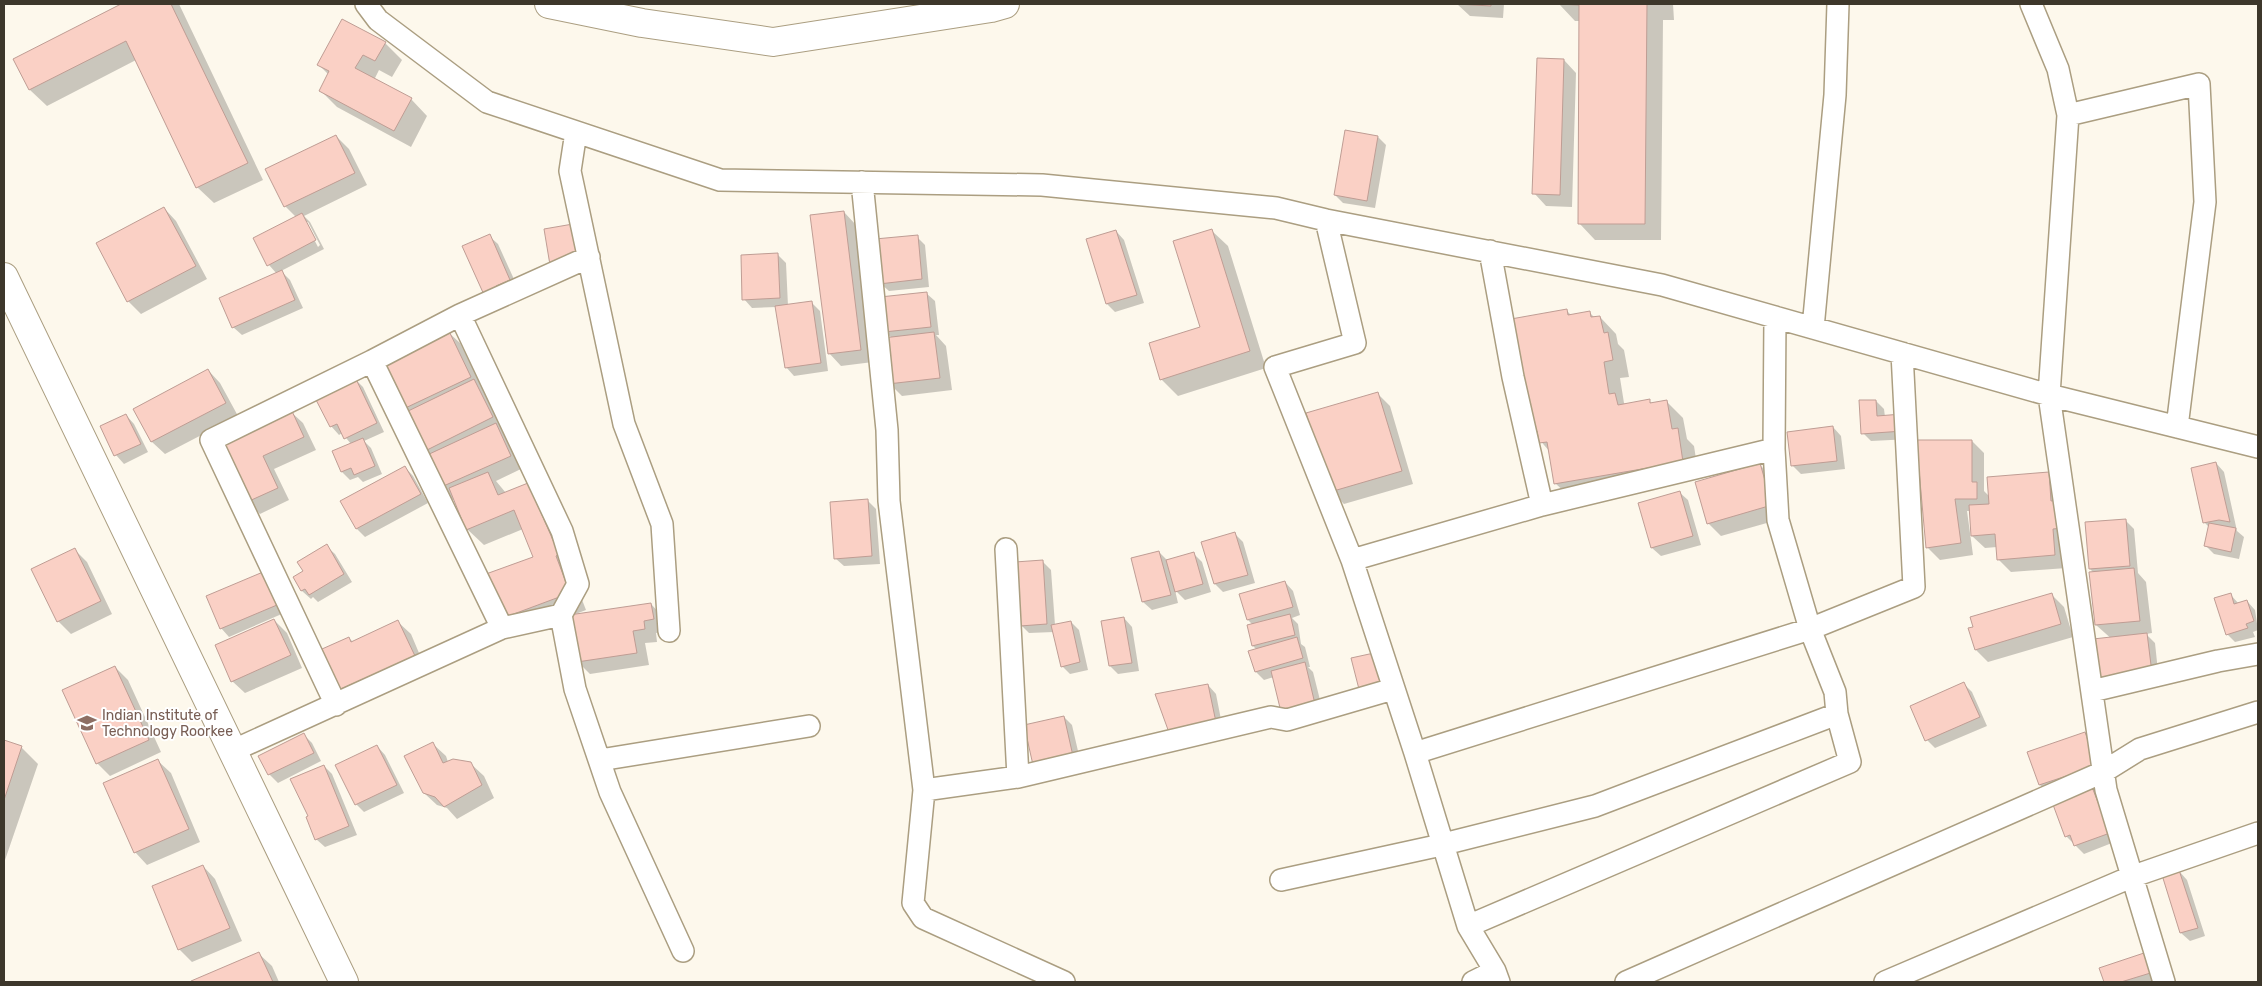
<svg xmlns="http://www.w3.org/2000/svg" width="2262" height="986" viewBox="0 0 2262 986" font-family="Rubik,sans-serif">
	<rect width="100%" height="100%" fill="#fdf8ec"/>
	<path fill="#0003" fill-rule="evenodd" d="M123,4H179L263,180L214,203L197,187L136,60L47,106L30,90L14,60Z
		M1457,4H1504L1503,18L1470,16Z
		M1559,4H1673L1674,20H1663L1661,240H1595L1579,223L1580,21H1575Z
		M385,43L402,60L392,77L379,70L374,80L411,99L427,116L411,147L337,107L320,90L329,75L319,65Z
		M1564,60L1576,73L1572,207L1546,206L1534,193Z
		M336,136L349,149L367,185L304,216L310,222L324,249L281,271L290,280L303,308L242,335L233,327L277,274L269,265L296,217L286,207L267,170ZM305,222H308L320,245L318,247Z
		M1378,137L1386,145L1375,208L1343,203L1335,195Z
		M164,208L176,221L207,279L141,314L128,301Z
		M844,212L856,225L873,362L841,366L829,353Z
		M1211,230L1228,246L1266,368L1178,396L1161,379L1202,328Z
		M1116,231L1124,240L1144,303L1115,312L1107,304Z
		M489,236L498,244L518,288L486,296Z
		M917,237L925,245L929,287L889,291L880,283Z
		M778,255L786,263L788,306L811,302L820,311L828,371L794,376L786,367L777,307L752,308L744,299Z
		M926,293L935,301L939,335H936L946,346L952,390L902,396L890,384L892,338L885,332Z
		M1566,310L1572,316L1590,313L1595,318L1600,317L1616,334L1618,344L1624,350L1629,377L1620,378L1624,403L1626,405L1649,401L1653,404L1667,402L1683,418L1687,439L1694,446L1699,478L1572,499L1555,483L1550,452L1532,431Z
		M447,331L460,343L504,430L502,431L509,437L523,468L496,481L506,493L528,484L544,501L586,610L573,615L651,604L663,617L666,631L656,633L657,642L645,643L649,665L590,674L578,662L571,615L504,618L535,557L523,529L484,545L467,529L455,499L453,500L440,487L403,414Z
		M208,370L220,383L238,416L165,454L152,442L134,409Z
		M354,378L363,387L384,432L364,441L371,448L382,474L363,482L358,477L350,480L342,472L351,444L342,433L339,435L331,426Z
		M1377,393L1390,406L1413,484L1344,504L1331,491Z
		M1876,401L1884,409L1885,417L1911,439L1871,441L1863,433Z
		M290,411L303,423L316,450L274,469L289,500L260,514L248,502L220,444Z
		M126,415L134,424L148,452L124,464L116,455Z
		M1833,427L1841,436L1845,469L1801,474L1792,465Z
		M1972,441L1984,453V491L1990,497L2048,473L2061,486L2067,568L2011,572L1998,559L1997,547L1985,548L1972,536L1970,511H1967L1973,555L1940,560L1927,547L1921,477L1913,470Z
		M2216,463L2224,472L2237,531L2244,537L2239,559L2214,554L2206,546L2209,527L2204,522Z
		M1760,465L1772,477L1784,518L1721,536L1708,523Z
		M405,467L413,476L428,503L365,537L357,529L342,502Z
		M1679,492L1688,500L1701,545L1661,556L1652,548L1639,503Z
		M868,501L876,509L880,564L844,566L835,558Z
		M2126,521L2134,529L2138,573L2146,582L2152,633L2146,634L2155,643L2159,681L2096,625L2094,573L2090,569Z
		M1235,534L1243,542L1255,583L1223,592L1215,584Z
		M326,546L335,554L352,582L318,602L313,597L311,599L302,591L294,577L304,571Z
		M74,549L87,562L112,614L71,634L58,621Z
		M1159,552L1168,561L1194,554L1202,562L1211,592L1185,600L1175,590L1178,603L1152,610L1143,602L1132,559Z
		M1043,562L1051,570L1055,625L1071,622L1079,630L1088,670L1070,674L1062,666L1054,632L1029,633L1021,625Z
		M263,574L284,613L229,637L221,628Z
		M1285,582L1293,591L1300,615L1292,618L1298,624L1301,644L1305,647L1310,667H1308L1313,672L1323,712L1274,677L1264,680L1256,672L1257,650L1253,646V625L1248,620Z
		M2051,594L2064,607L2073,637L1988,662L1976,650L1970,629Z
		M2230,594L2239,604L2247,601L2255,610L2258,630L2253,632L2255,637L2235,642L2227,634Z
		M1124,618L1132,627L1139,671L1118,674L1110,666Z
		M274,620L287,633L302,668L245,693L232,681Z
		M398,622L411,634L419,653L333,693L349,638L353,642Z
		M115,667L128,680L161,752L110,776L97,763Z
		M1964,684L1972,692L1987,726L1935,748L1927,740Z
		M1208,685L1216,694L1224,735L1156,695Z
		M1064,717L1072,725L1081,764L1025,726Z
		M2085,733L2093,742L2104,774L2048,793L2040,785L2029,753Z
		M304,735L312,743L321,761L278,783L269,774Z
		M4,741L21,747L38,764L4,863Z
		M433,744L446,756L448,762L471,764L484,776L494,798L457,819L447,808L437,805L424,793Z
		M377,746L385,755L404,793L364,812L356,804Z
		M158,761L171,773L200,842L147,865L135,852Z
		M324,766L332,774L357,835L325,847L316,839L309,816Z
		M2092,788L2100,797L2117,841L2084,854L2066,836Z
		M203,866L215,879L242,941L192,962L179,949Z
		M2179,871L2187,880L2205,936L2190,941L2181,933L2163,876Z
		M259,954L272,966L279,982H193Z
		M2158,960L2154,982H2106L2101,968Z"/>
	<path fill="#fad0c5" stroke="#bf9d94" d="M121,4H171L248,163L196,188L126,41L29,90L13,59Z
		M1456,4H1491V6Z
		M1557,4H1658H1647L1645,224H1578L1579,5Z
		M342,19L386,42L375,61L363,55L355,68L412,98L394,131L319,91L329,71L317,65Z
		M1537,58L1564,59L1560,195L1532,194Z
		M1345,130L1378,136L1367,201L1334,195Z
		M336,135L355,173L284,207L265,169Z
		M164,207L196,266L127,302L96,243Z
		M844,211L861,350L828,354L810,215Z
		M302,213L316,240L267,266L253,238Z
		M573,224L579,253L550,265L544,229Z
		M1212,229L1250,351L1160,380L1149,343L1200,327L1173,241Z
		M1116,230L1137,295L1106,304L1086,239Z
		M490,234L510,280L496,286L498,291L485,297L462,246Z
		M918,235L922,279L879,284L875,239Z
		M778,253L780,298L742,300L741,255Z
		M282,270L295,300L232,328L219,298Z
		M927,292L931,327L884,332L880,297Z
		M812,301L821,363L785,368L775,306Z
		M1567,309L1568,315L1590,311L1591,317L1600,316L1604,333L1608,332L1613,360L1604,362L1609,394L1615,393L1618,405L1650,399V403L1667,400L1672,429L1678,428L1683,462L1554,484L1547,442L1539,443L1537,431H1531L1511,319Z
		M448,329L471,377L399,411L376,364Z
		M934,332L940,378L888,384L883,338Z
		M208,369L226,403L151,442L133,409Z
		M355,377L377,423L344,439L337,424L330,427L314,396Z
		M474,379L493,417L421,453L402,414Z
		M1378,392L1402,471L1330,492L1306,413Z
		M1859,400H1876L1877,416L1902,414L1903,431L1861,434Z
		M291,409L304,437L263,456L278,488L247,502L218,443Z
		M126,414L141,444L114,456L100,426Z
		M496,423L511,456L439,488L425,456Z
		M1833,426L1837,461L1791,466L1787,432Z
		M363,438L375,466L354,475L351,468L341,472L332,451Z
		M1912,440H1972V482H1977V499H1955L1961,543L1926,548L1919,470H1912Z
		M2216,462L2230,522L2219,520L2203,523L2191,468Z
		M1760,463L1772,505L1707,524L1695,482Z
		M405,466L421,494L356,529L340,501Z
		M488,472L498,495L528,483L559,554L556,556L570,593L503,618L486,574L533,557L514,510L466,530L449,488Z
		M2049,472L2051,501L2060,500L2063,528L2053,529L2055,555L1997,560L1995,534L1971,536L1969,505L1989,504L1987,477Z
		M1680,491L1693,536L1651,548L1638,503Z
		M868,499L872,556L834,559L830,502Z
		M2126,519L2130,566L2089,569L2085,522Z
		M2209,523L2236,528L2231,552L2204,546Z
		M1235,532L1248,575L1214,584L1201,542Z
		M327,544L344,574L309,595L305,589L301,591L293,577L303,571L297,562Z
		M75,548L101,601L57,622L31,569Z
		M1159,551L1171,595L1142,602L1131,558Z
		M1194,552L1203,584L1175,592L1166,560Z
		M1043,560L1047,624L1020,626L1015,562Z
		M2134,568L2140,621L2095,625L2089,572Z
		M263,572L277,605L220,629L206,596Z
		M1285,581L1293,607L1247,620L1239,594Z
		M2052,593L2061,624L1975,650L1968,628L1973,627L1970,617Z
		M2231,593L2234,604L2247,600L2254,621L2246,624L2248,628L2226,635L2214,598Z
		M651,603L654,619L644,621L645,629L633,631L637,653L577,662L569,615Z
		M1290,614L1295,635L1252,646L1247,625Z
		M1124,617L1132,663L1109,666L1101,621Z
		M274,619L291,655L231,682L215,645Z
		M398,620L415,656L332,693L313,653L349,637L351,642Z
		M1071,621L1080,662L1061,667L1051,625Z
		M2147,633L2152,673L2097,679L2093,639Z
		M1297,637L1303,658L1255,672L1248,651Z
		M1374,653L1383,692L1361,697L1351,658Z
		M1305,662L1315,704L1281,712L1271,671Z
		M115,666L149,740L96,764L62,690Z
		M1964,682L1980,717L1925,741L1910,706Z
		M1208,684L1217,727L1171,738L1155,694Z
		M1064,716L1073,756L1033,765L1024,725Z
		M2085,732L2097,766L2039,785L2027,752Z
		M304,733L314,753L268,775L258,756Z
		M4,740L22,746L4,800Z
		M433,742L443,763L453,759L471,762L482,785L444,807L435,797L423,793L404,756Z
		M377,745L397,785L355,805L335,765Z
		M158,759L189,829L134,853L103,783Z
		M324,765L349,826L315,840L306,817L308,816L290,779Z
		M2092,787L2110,833L2074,846L2070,835L2065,837L2052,802Z
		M203,865L230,928L178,950L152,886Z
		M2179,870L2198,928L2180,933L2162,875Z
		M2150,951L2157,971L2121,982H2104L2099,968Z
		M259,952L273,982H192L191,981Z"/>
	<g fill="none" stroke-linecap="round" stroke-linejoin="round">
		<g stroke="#ab9e81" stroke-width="24">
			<path id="street" d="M366,4L378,20L487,102L720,180L1042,185L1276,208L1326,220L1662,285L2049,395L2258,447
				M2031,4L2058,69L2068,115L2049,395L2106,790L2164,982
				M2068,115L2199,84L2205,202L2177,427
				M576,132L570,171L624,424L662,524L669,631
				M862,182L887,430L889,501L924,790L913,903L923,918L1064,982
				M1326,220L1355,343L1275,367L1352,560L1415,753L1468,926L1495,971L1499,982
				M1490,251L1513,377L1542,505
				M460,315L562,531L578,584L561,615L575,689L610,792L683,951
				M1813,328L1835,95L1838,4
				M372,361L502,628
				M1006,549L1018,777
				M1352,560L1542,505L1774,449L1775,317
				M2092,691L2218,661L2258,654
				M336,705L211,440L372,361L460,315L589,257
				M232,751L502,628L561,615
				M1415,753L1810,629L1914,587L1902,353
				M600,760L809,726
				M924,790L1018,777L1271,717L1287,720L1393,689
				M1281,880L1432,847L1595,806L1837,714
				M1468,926L1850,762L1837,714L1835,692L1810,629L1778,520L1774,449
				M1473,982L1495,971
				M1626,982L2103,772L2140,749L2258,712
				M1885,982L2131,877L2258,833"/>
		</g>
		<g stroke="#ab9e81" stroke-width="30">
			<path id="secondary" d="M549,4L642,23L773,42L991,8L1005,4
				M4,277L344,982"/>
		</g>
		<use href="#street" stroke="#fff" stroke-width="21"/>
		<use href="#secondary" stroke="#fff" stroke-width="28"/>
	</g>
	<defs>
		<g id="university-bare" transform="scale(1.5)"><path d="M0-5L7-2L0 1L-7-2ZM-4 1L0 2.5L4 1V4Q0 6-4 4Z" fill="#8d6e63" stroke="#fff" stroke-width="2.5" paint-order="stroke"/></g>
	</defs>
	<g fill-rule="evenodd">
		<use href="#university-bare" x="87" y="723"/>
	</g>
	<g text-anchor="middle" stroke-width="4" stroke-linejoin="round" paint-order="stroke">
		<g font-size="14" fill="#785e54" stroke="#fff" text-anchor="start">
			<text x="102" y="720">Indian Institute of<tspan x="102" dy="16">Technology Roorkee</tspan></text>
		</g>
	</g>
	<rect width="2262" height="986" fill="none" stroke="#3d372b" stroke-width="10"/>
</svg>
